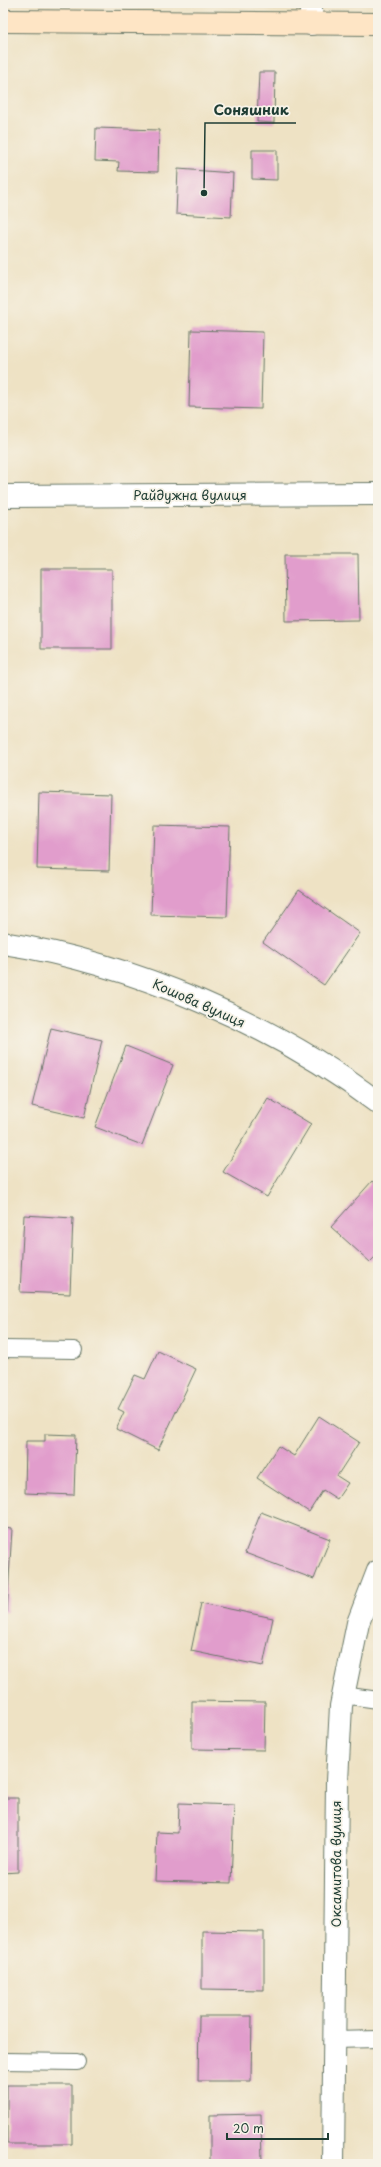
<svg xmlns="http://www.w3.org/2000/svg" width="381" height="2167" viewBox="0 0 381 2167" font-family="'Playpen Sans',sans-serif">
	<rect width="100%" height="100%" fill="#f7f3e8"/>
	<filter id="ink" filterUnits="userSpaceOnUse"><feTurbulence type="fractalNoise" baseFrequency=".025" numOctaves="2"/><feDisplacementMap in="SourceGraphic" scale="8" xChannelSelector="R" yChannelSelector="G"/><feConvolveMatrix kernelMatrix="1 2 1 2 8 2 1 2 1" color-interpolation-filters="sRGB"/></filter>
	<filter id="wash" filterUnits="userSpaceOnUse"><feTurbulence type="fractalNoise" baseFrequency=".012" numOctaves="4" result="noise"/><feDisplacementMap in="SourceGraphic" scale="16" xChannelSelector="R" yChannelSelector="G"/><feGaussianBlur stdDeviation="0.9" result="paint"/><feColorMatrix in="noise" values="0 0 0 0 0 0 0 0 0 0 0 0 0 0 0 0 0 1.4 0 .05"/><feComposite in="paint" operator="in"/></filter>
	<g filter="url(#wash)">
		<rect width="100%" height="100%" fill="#eee2c4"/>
		<g id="blocks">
			<path fill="#e19dcc" d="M259,72H275L274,123L257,122Z
				M96,128L159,130L158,172L118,171L119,162L95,161Z
				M252,150H277V180L252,179Z
				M178,169L233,173L231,217L176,214Z
				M191,330L263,332L261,409L189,407Z
				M285,554H358L359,620L286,621Z
				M41,569H112V649H41Z
				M39,792L111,794L109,871L37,869Z
				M154,825L230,827L227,917L151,915Z
				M299,890L360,933L324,985L263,942Z
				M51,1028L102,1040L84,1118L32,1106Z
				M126,1046L173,1065L142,1145L95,1127Z
				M268,1098L311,1124L267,1197L223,1172Z
				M372,1181L378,1186V1254L370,1262L331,1227Z
				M24,1215L73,1218L70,1294L20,1292Z
				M158,1351L196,1369L158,1450L116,1429L124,1412L118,1409L135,1375L145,1379Z
				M319,1416L359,1442L337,1476L348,1483L337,1499L323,1490L309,1512L257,1478L278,1446L294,1456Z
				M45,1434L76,1435L74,1495L25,1493L26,1441H45Z
				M261,1512L330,1539L314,1579L245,1553Z
				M3,1528L12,1529L7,1612H3Z
				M201,1603L273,1618L263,1666L191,1651Z
				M192,1701L265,1702L264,1750L192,1749Z
				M3,1798H18V1872L3,1873Z
				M179,1803L234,1805L231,1883L155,1881L157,1832L178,1833Z
				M202,1931L264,1932V1990L202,1989Z
				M199,2016H252L251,2081H198Z
				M7,2085H72V2144H7Z
				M261,2114L262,2164H210V2115Z"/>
		</g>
	</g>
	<g filter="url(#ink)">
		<use href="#blocks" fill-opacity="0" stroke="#677766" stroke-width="1"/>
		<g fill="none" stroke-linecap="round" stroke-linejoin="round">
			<g stroke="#677766" stroke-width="18">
				<path id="lane" d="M3,1349L74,1350
					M343,1695L378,1700
					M334,2040L378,2039
					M3,2061L77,2062"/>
			</g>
			<g stroke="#677766" stroke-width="24">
				<path id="street" d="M311,24V3
					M3,496L378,494
					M3,943C132,963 274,1024 378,1103
					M333,2164L337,1781L341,1706L358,1623L378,1571"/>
			</g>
			<g stroke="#677766" stroke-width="24">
				<path id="secondary" d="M3,21L378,24"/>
			</g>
			<use href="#lane" stroke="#fff" stroke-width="16"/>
			<use href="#street" stroke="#fff" stroke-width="22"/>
			<use href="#secondary" stroke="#fee5c5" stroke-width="22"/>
		</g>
	</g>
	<g text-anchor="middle" stroke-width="3.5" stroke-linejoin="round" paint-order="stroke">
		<g font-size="13" fill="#1f3d34" stroke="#f7f3e8">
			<text x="190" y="500">Райдужна вулиця</text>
			<text transform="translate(199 1003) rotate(24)" y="5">Кошова вулиця</text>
			<text transform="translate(336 1864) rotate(-90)" y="5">Оксамитова вулиця</text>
		</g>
	</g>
	<path fill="none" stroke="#1f3d34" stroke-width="1.5" d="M204 193L205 123H296"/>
	<circle fill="#1f3d34" stroke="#f7f3e8" stroke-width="1.5" cx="204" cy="193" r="4"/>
	<g font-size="14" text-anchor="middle" font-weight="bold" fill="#1f3d34" stroke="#f7f3e8" stroke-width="3.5" stroke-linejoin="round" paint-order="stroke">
		<text x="251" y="115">Соняшник</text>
	</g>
	<rect width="381" height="2167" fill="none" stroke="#f7f3e8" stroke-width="16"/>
	<path d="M227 2133v6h101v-6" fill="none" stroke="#1f3d34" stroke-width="2"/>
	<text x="233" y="2133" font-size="12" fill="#1f3d34" stroke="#f7f3e8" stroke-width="3" paint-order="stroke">20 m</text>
</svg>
